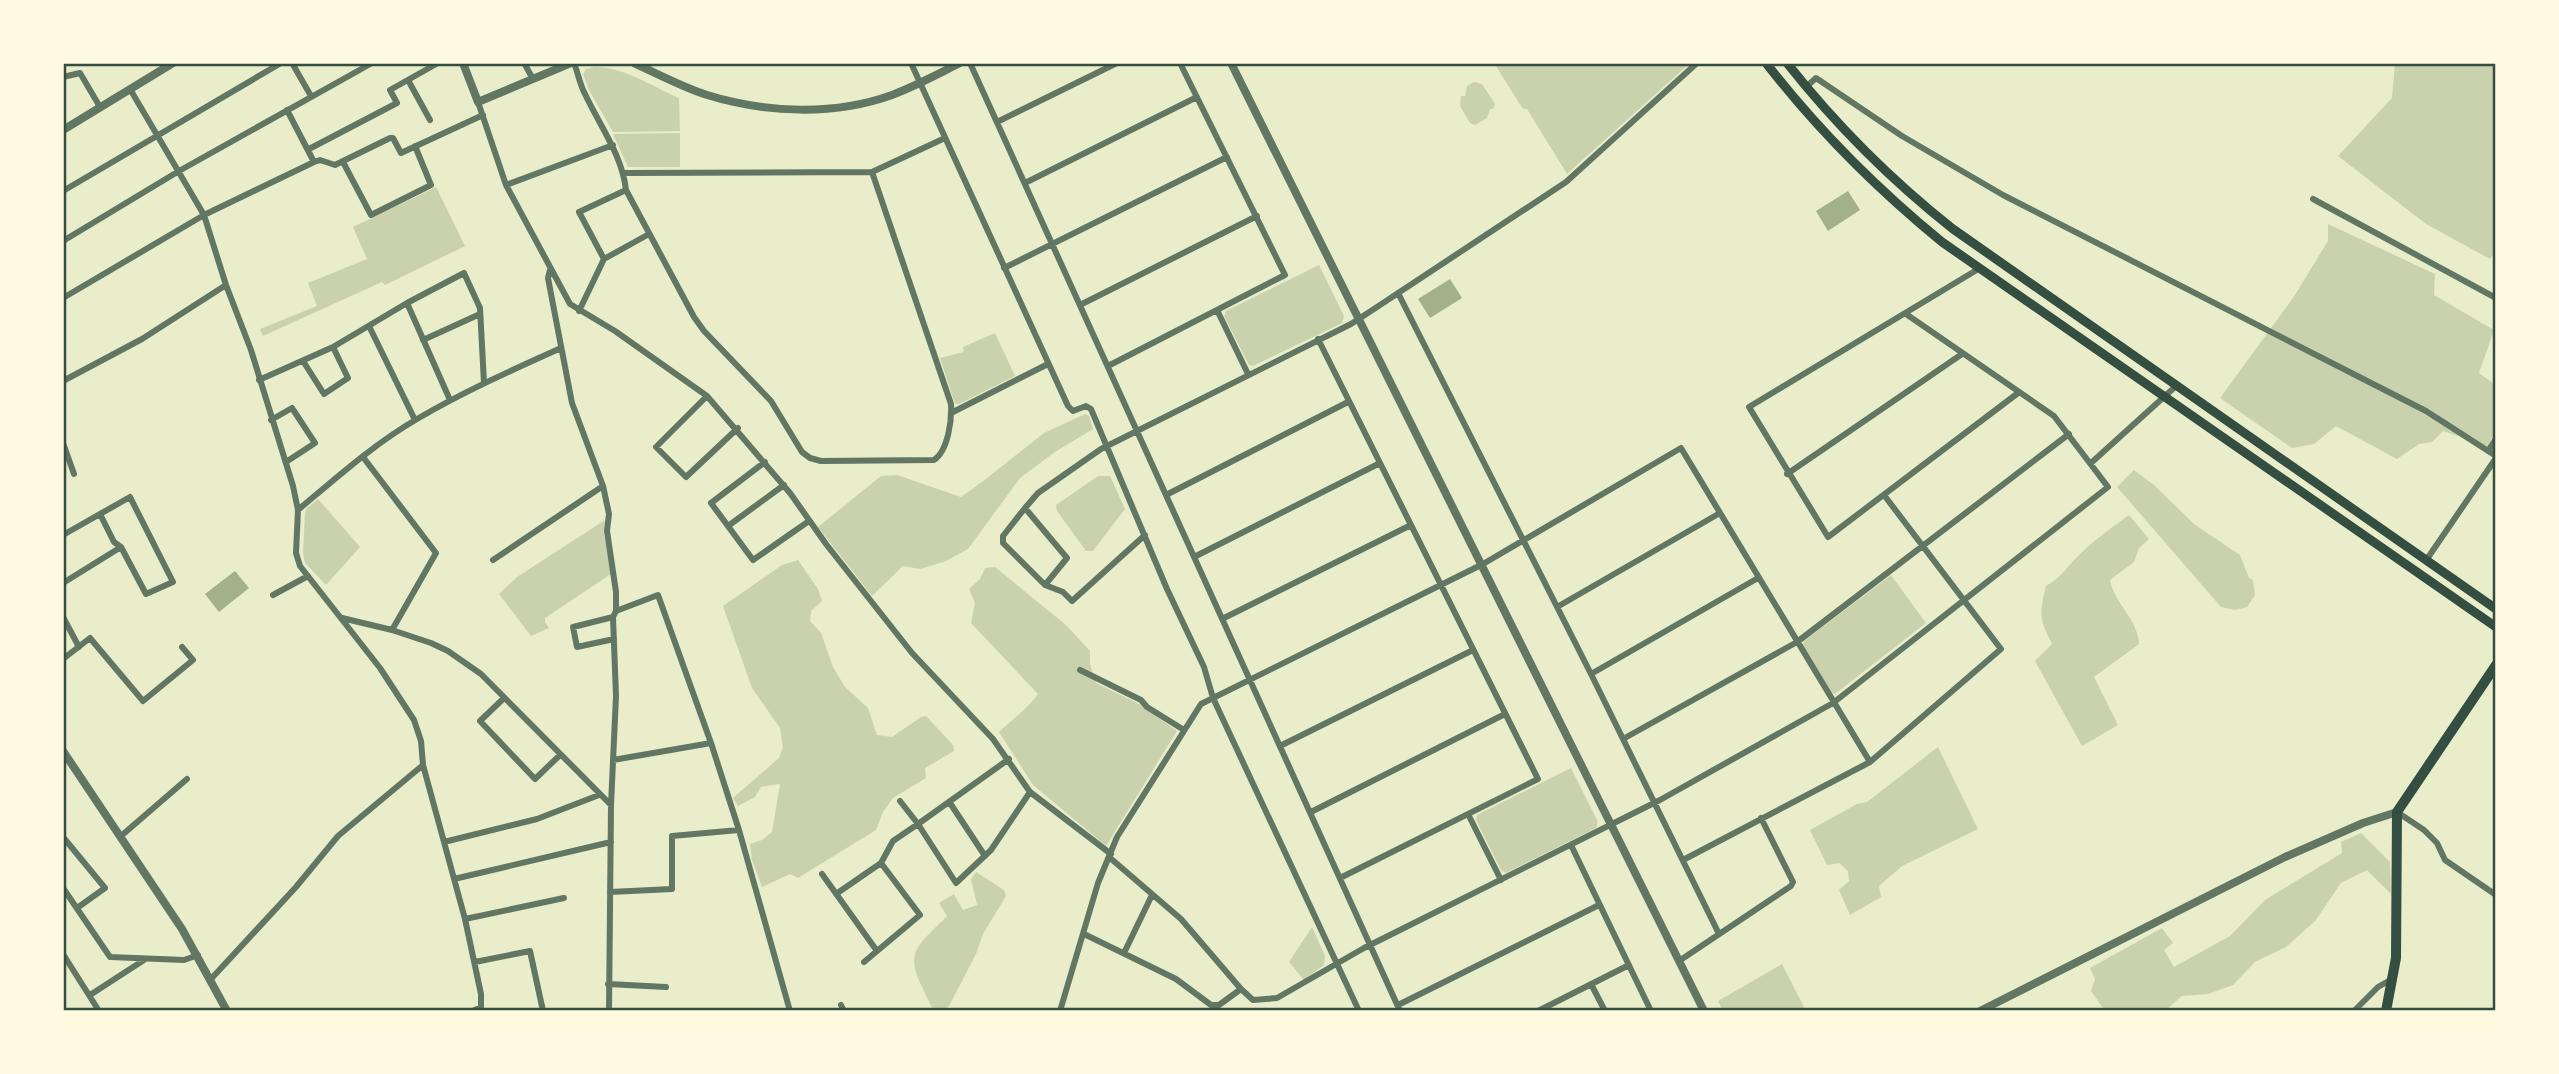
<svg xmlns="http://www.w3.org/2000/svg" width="2559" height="1074" viewBox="0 0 2559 1074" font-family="'Titillium Web',sans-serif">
	<rect width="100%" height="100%" fill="#e9edc9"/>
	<path fill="#cad2ad" d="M1494,63H1690L1567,174L1527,109H1523Z
		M2395,63H2496V251L2490,259L2426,224L2338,156L2392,98Z
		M594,67C625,67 651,86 679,98L680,131L613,132L589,90L583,74L586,69Z
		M1474,82L1482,84L1495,104L1493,109H1490L1487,118L1475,125L1470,123L1460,106L1461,96H1465L1467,86Z
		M680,133V167H628L613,134Z
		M436,187L465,246L385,285L382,282L263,336L260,329L317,306L308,283L367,259L353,227Z
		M2328,224L2435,274L2434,295L2494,330L2479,373L2496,385V433L2487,446L2443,431L2432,442L2419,444L2397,459L2336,426L2314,444L2292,448L2220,398L2293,298L2328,241Z
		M1319,265L1344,316L1342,323L1253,366L1249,365L1224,316L1226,311Z
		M995,333L1015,376L959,404H955L940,358L964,352L963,347Z
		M1085,414L1089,416L1093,429L1055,452L1020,478L968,549L946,561L920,569L903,566L872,596L818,527L881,476L897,475L961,497L982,482L1044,433Z
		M2134,470L2154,485L2194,524L2240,555L2249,578L2253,580L2255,595L2247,607L2235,610L2221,607L2117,487Z
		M1098,476H1110L1125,509L1093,551H1086L1057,511L1056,505Z
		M318,499L360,547L326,585L305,563L303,553L305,513L307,508Z
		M2129,515L2149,539L2139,548L2134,562L2110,580C2115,605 2138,619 2139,644L2094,677L2118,725L2082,746L2035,661L2052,644C2039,618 2039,615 2046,586C2064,575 2064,570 2078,556C2093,541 2111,528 2129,515Z
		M605,520L604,534L611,574L545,618V622L549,628L531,636L499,594L517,577Z
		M798,560L818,589L822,601L811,611L810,621L821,633L833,667L845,687L868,708L877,735L892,737L921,717L926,716L953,745L954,751L925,768L926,778L893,798L883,812L876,830L798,878L790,874L762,887L752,860L750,844L762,840L772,832L780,784L761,787L755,797L738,806L733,798L779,758L783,747L780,728L752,688L723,606L782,565Z
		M995,567L1066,625L1090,651V664L1096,683L1139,704L1177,731L1106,846L1033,785L999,732C1012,719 1028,709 1038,694L971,623L975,603L969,589L980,579L985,568Z
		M1891,575L1926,623L1835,694L1831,692L1803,645L1804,641Z
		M1938,747L1978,829L1902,866L1879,886L1881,897L1850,915L1839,890L1849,881L1848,871L1839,863L1827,865L1810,830L1857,804L1867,802Z
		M1571,768L1598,822L1596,828L1506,873L1501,870L1476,820L1477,815Z
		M2361,833L2390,862L2391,894L2367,870L2341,883L2315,921L2286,947L2255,962L2233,985L2208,994L2182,996L2165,1011H2105L2091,991L2095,979L2090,968L2162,928L2173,943L2164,950L2174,967L2230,936L2265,900L2342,853L2341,842Z
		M976,872L1004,890L1006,896L983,934L976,954L949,1006L944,1011H935C930,1005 928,999 924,991C903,951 918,946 947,916L939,903L954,894L963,910L977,905L971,879Z
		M1312,927L1325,956L1324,965L1304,980L1289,962Z
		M1782,964L1806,1011H1723L1718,1001Z"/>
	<path fill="#a3b18a" d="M1848,191L1860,210L1828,231L1816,211Z
		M1450,279L1462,298L1430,318L1418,299Z
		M235,571L249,588L219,612L205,594Z"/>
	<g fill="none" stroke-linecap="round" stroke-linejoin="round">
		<path stroke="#617663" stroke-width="6" d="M292,63L311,96
			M524,63L533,79
			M574,63C578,73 580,85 585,94C600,126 622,155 626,190L694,317L704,331L771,401L802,452L810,458L821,461L934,460C948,451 952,420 951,404L872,172
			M911,63L1068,406L1073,411L1086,406L1091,409L1167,589L1204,667L1213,698L1359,1011
			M970,63L1400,1011
			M63,77L80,73L100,107
			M408,80L430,120
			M1806,87L1816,78L1902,136L2003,195L2426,411L2496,456
			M130,89L204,215L226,285L251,350L293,486L298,510L296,553L300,566L380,668L414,720L421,741L423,765L465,919L481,994V1007L473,1011
			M478,102L506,185L570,304L615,331L707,396L790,493L826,544L912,653L993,739L1030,792L1111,854
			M287,110L314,162
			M997,122L1117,63
			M309,149L397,103L390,90L438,63
			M343,162L371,215L431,185L415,146
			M624,173L872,172L945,138
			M1025,183L1197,97
			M506,185L613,145
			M63,191L281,63
			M2313,199L2496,298
			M63,241L179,171L372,63
			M604,259L579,212L626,190
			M1004,268L1227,157
			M1980,268L1749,407L1828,537L2018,393
			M550,270L548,278L551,294L572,403L603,486L609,514L607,531L616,592V611L613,617L616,696L611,805L609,1011
			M1398,293L1591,674L1719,934
			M63,298L204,215L314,162L320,160L335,165L390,138H393L401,153L483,115
			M407,303L450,400
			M1080,305L1257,216
			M1217,310L1248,374
			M579,311L604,259L649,234
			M369,326L415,420
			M1318,339L1538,779L1340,878
			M423,340L480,314
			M303,361L324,394L348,378L333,347
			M1108,366L1285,275L1180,63
			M259,380L333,347L407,303L464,273L480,308L484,383
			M63,381L142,339L226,285
			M707,396L656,447L686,477L738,428
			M951,413L1048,364
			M271,420L292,408L315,443L286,462
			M63,443L74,474
			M2488,451L2496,439
			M363,457L436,553L392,630
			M765,462L711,503L753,560L809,521
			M2091,463L2176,386
			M1787,474L1962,354
			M1166,495L1348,402
			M1025,508L1038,493L1101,449L1351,324L1374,309L1566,182L1697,63
			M1025,508L1067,558L1045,585L1003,543V536Z
			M298,510C336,478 374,444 417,419C463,392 512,370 561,348
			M728,526L784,485
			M63,535L130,497L173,582L146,594L121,547L114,542L100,514
			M1194,557L1380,463
			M2427,559L2496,458
			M493,560L603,486
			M63,583L121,547
			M1045,585L1063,592L1072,601L1145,535
			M273,595L308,576
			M1557,607L1720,513
			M616,611L658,595L711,743L739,830L790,1011
			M63,617L79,647
			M613,617L573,627L577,647L614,639
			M342,618L392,630L431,643L448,651L481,674L611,805
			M1222,619L1411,525
			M63,659L90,638L143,701L193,660L182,647
			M1080,670L1141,700L1147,707L1184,730
			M1591,674L1758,578
			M504,698L480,721L535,779L560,755
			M1623,739L1797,642L2069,434
			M1280,746L1473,650
			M613,760L711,743
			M900,801L918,824L1009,759
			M950,803L985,856
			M1311,812L1505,714
			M2397,812L2424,830L2437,843L2445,860L2496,895
			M1468,814L1501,880
			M121,836L187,779
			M63,837L105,888L77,908
			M444,842L537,819L599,795
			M1571,845L1651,1011
			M1109,857L1181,919L1241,989L1253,1000L1277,998L1364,948L1660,800L1833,703L2108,487L2054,416L1906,314
			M1683,860L1870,762L2001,649L1884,495
			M822,874L877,951
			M454,879L611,842
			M63,888L110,957L184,960L198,955
			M610,892L672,889V836L739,830
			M836,894L881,863
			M465,919L564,898
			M1084,934L1176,979L1211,1005H1219L1241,989
			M1124,953L1152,895
			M63,954L99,1011
			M1679,961L1791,886L1793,882L1761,818
			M475,962L530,951L543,1011
			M864,962L920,915L881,863L893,841L918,824L956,883L991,850L1030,792
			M211,979L296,887L338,836L423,765
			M608,984L666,987
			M1591,984L1605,1011
			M90,995L144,960
			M841,1005L844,1011
			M1398,1005L1599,905
			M1060,1011L1098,883L1117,837L1201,704L1483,564L1681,448L1870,762
			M1538,1011L1629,965
			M2354,1011L2378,987L2392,979"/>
		<path stroke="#617663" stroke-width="8" d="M463,63L478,102L571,63
			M634,63C658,74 682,87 707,95C766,113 834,116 892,95C916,86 938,74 960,63
			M1231,63L1704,1011
			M63,130L173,63
			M63,751L182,929L227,1011
			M1980,1011L2285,857L2363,823L2397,812"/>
		<path stroke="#344e41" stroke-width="9" d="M1766,63C1818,130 1876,188 1942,242L2496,627
			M1787,63C1836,125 1891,180 1953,229L2496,609"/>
		<path stroke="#344e41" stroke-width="10" d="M2386,1011L2396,958L2397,812L2496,665"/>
	</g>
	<rect width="2559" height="1074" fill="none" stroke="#fefae0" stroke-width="130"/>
	<rect x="65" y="65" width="2429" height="944" fill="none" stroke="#344e41" stroke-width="2.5"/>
</svg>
